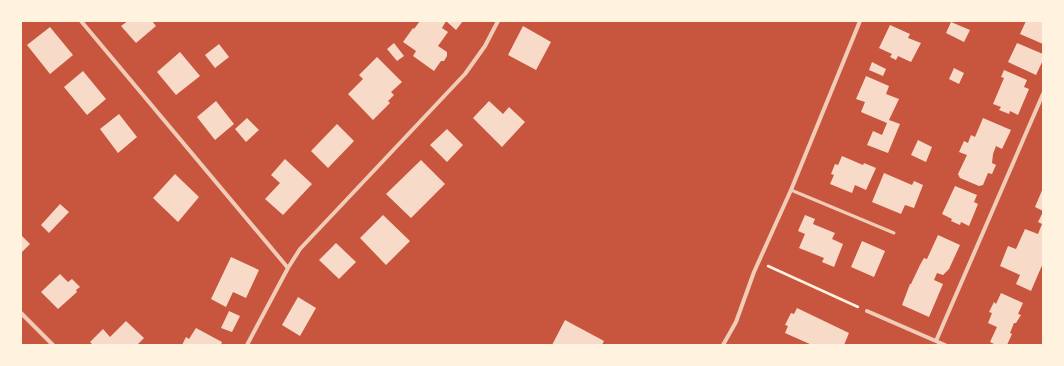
<svg xmlns="http://www.w3.org/2000/svg" width="1064" height="366" viewBox="0 0 1064 366" font-family="'IBM Plex Sans',sans-serif">
	<rect width="100%" height="100%" fill="#c8553d"/>
	<path fill="#f7dbc8" d="M128,21H152L156,26L136,43L121,26Z
		M420,21H463L456,30L446,21L442,28L448,32L438,46L447,52V56L444,61H441L434,71L413,56L416,51L403,42L413,28L414,29Z
		M1026,21H1043V44L1020,34Z
		M951,22L970,30L964,42L946,33Z
		M890,25L910,34L908,38L921,43L911,62L898,56L896,60L890,57L892,54L879,48Z
		M523,26L551,42L536,70L508,55Z
		M50,27L73,55L50,74L27,45Z
		M394,43L404,56L397,61L387,49Z
		M1017,43L1043,54V60L1036,75L1008,62Z
		M219,44L229,57L215,68L205,55Z
		M180,52L200,76L176,95L157,72Z
		M377,57L402,82L391,92L394,95L388,101L390,103L373,120L348,94L363,79L359,75Z
		M872,62L886,69L883,76L869,70Z
		M954,68L964,73L959,84L949,79Z
		M1004,70L1027,80L1024,87L1029,89L1018,115L1010,111L1009,114L999,110L1001,107L993,104L1004,78L1001,77Z
		M83,71L106,99L87,115L64,87Z
		M866,76L889,86L886,94L899,99L889,120L900,124L888,153L867,145L873,131L882,135L887,123L861,112L865,102L856,99Z
		M216,101L234,124L215,140L197,117Z
		M489,101L503,114L509,107L525,122L502,147L473,118Z
		M119,114L137,137L118,153L100,129Z
		M247,118L259,130L246,142L235,129Z
		M983,118L1011,130L1002,149L996,146L993,154L992,163L996,165L992,174L988,173L983,185L979,186L960,178L958,174L967,155L959,152L964,141L968,143L971,135L975,137Z
		M337,124L354,141L328,168L311,151Z
		M447,129L463,145L447,162L430,145Z
		M918,140L932,147L926,162L911,155Z
		M842,156L863,165L864,163L876,168L866,190L855,185L852,193L830,184L834,175L831,174L835,164L838,165Z
		M285,159L312,184L283,215L265,199L280,183L271,175Z
		M421,160L445,184L411,218L386,194Z
		M884,173L912,185L914,181L923,185L914,208L905,205L901,214L872,202Z
		M175,174L199,197L178,222L153,198Z
		M955,186L977,195L974,202L978,204L969,226L961,222L960,225L951,221L952,219L942,214Z
		M1043,188V211L1035,207Z
		M60,204L69,212L49,233L41,225Z
		M1043,212V263L1031,291L1016,284L1020,275L1000,266L1008,246L1016,249L1025,229L1038,234L1042,224L1038,222Z
		M383,215L410,241L386,265L360,238Z
		M805,215L815,219L813,224L835,233L832,239L843,244L834,267L822,262L824,258L799,248L805,234L798,231Z
		M21,235L30,244L21,253Z
		M938,235L960,245L949,269L943,275L937,273L934,280L943,284L929,317L902,305L910,284H911L920,265L924,258L927,259Z
		M862,241L885,251L874,277L851,267Z
		M336,243L356,262L339,279L319,260Z
		M231,257L259,270L246,298L233,292L226,307L211,299Z
		M60,274L68,282L72,279L80,287L76,290L77,292L58,309L41,292Z
		M1001,293L1023,303L1018,314L1021,315L1016,323H1014L1010,333L1012,334L1007,345H996L990,342L997,327L988,323L992,313L989,312L994,302L996,304Z
		M298,297L316,308L300,336L282,325Z
		M797,308L849,333L844,345H812L785,333L788,326L785,325L791,313L794,314Z
		M229,311L240,316L232,332L221,328Z
		M565,320L604,341L602,345H552Z
		M126,321L144,338L137,345H93L90,342L103,329L110,337Z
		M196,328L222,342L221,345H182L186,337L189,339Z"/>
	<g fill="none" stroke-linecap="round" stroke-linejoin="round">
		<path stroke="#fff3e0" stroke-width="2.5" d="M768,266L858,307"/>
		<path stroke="#f1ccb7" stroke-width="3" d="M791,190L894,233"/>
		<path stroke="#f1ccb7" stroke-width="4" d="M81,21L288,268
			M867,311L945,345
			M21,313L53,345
			M936,341L1043,94
			M247,345L288,268L300,249L465,74L485,46L498,21
			M723,345L736,322L754,272L791,190L860,21"/>
	</g>
	<rect width="1064" height="366" fill="none" stroke="#fff3e0" stroke-width="44"/>
</svg>
